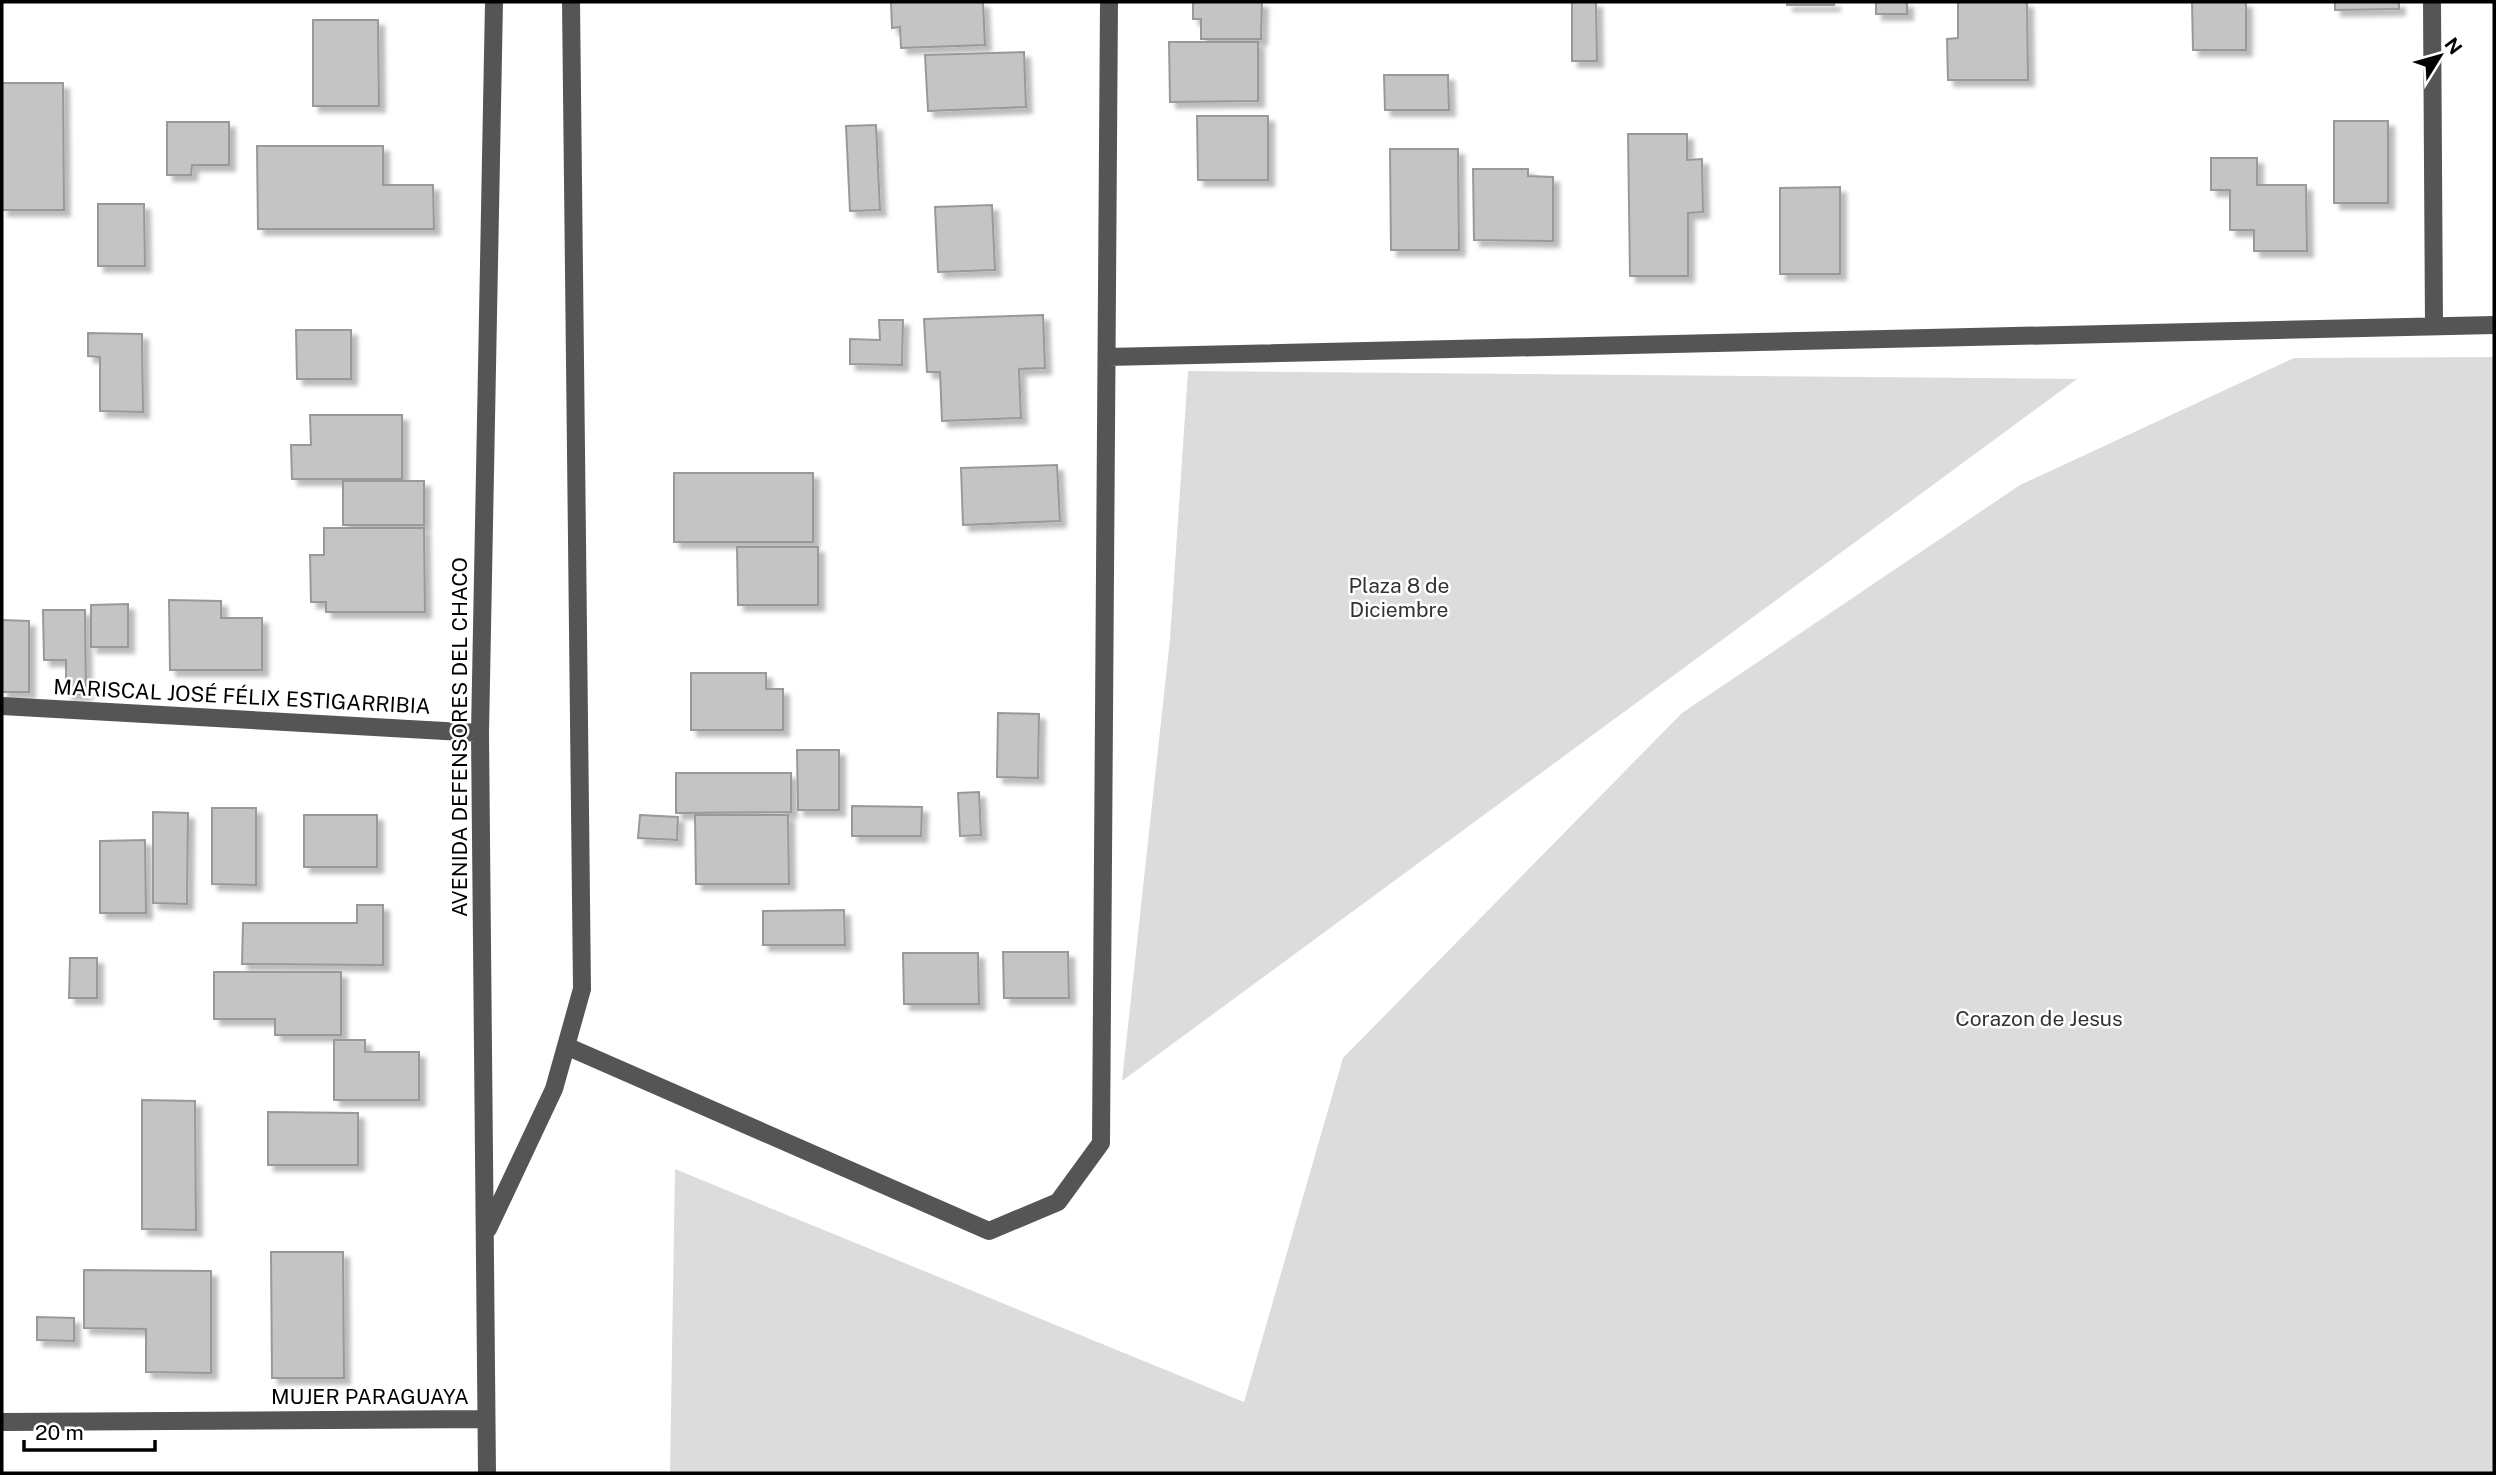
<svg xmlns="http://www.w3.org/2000/svg" width="2496" height="1475" viewBox="0 0 2496 1475" font-family="'Public Sans',sans-serif">
	<defs>
		<filter id="shadow"><feDropShadow dx="6" dy="6" stdDeviation="2" flood-color="#0004"/></filter>
	</defs>
	<rect width="100%" height="100%" fill="#fff"/>
	<path fill="#dcdcdc" d="M2494,357V1473H670L675,1169L1244,1402L1343,1058L1682,713L2020,485L2294,358Z
		M1188,371L2077,379L1122,1081L1170,639Z"/>
	<path fill="#c4c4c4" stroke="#999" stroke-width="2" filter="url(#shadow)" d="M891,2H983L985,45L901,48L900,27L892,28Z
		M1193,2H1262L1261,39H1201V19H1193Z
		M1572,2H1596L1597,61H1572Z
		M1787,2H1834V5H1787Z
		M1876,2H1907V14H1876Z
		M1958,2H2027L2028,80H1948L1947,39L1958,38Z
		M2192,2H2246V50H2193Z
		M2335,2H2399V9L2335,10Z
		M313,20H378L379,106H313Z
		M1169,42H1258V101L1170,102Z
		M1024,52L1026,107L928,111L925,55Z
		M1384,75H1448L1449,110H1385Z
		M2,83H63L64,210H2Z
		M1197,116H1268V180H1198Z
		M2334,121H2388V203H2334Z
		M167,122H229V165H192L191,175H167Z
		M876,125L880,210L850,211L846,126Z
		M1628,134H1687V160L1702,159L1703,212L1688,213V276H1630Z
		M257,146H383V185H433L434,229H258Z
		M1390,149H1458L1459,250H1391Z
		M2211,158H2257V185H2306L2307,251H2254V230H2230V190H2211Z
		M1473,169H1528V176L1553,177V241L1474,240Z
		M1840,187V274H1780V188Z
		M98,204H144L145,266H98Z
		M992,205L995,270L938,272L935,207Z
		M1043,315L1045,368L1019,369L1021,418L942,421L940,372H927L924,319Z
		M879,320H903L902,365L850,364V339L880,340Z
		M296,330H351V379H297Z
		M88,333L142,334L143,412L100,411V357L88,356Z
		M310,415H402V479H292L291,445H311Z
		M1057,465L1060,521L963,525L961,468Z
		M674,473H813V542H674Z
		M343,481H424V525H343Z
		M324,528H424L425,612H326V602H311L310,555H324Z
		M737,547H818V605H738Z
		M169,600L221,601V618H262V670H170Z
		M128,604V647H91V605Z
		M43,610H85L86,694H66V660H44Z
		M2,620L29,621V692H2Z
		M691,673H766V689H783V730H691Z
		M998,713L1039,714L1038,778L997,777Z
		M797,750H839V810H798Z
		M676,773H791V812L676,813Z
		M979,792L981,835L960,836L958,793Z
		M852,806L922,807L921,836H852Z
		M212,808H256V885L212,884Z
		M153,812L188,813L187,904L153,903Z
		M304,815H377V867H304Z
		M640,815L678,817L677,840L638,838Z
		M695,815H788L789,884H696Z
		M145,840L146,913H100V841Z
		M357,905H383V965L242,964L243,923H357Z
		M844,910L845,945H763V911Z
		M1003,952H1068L1069,998H1004Z
		M903,953H978L979,1004H904Z
		M70,958H97V998H69Z
		M214,972H341V1035H275V1019H214Z
		M334,1040H365V1052H419V1100H334Z
		M142,1100L195,1101L196,1230L142,1229Z
		M268,1112L358,1113V1165H268Z
		M271,1252H343L344,1378H272Z
		M84,1270L211,1271V1373L146,1372V1329L84,1328Z
		M37,1317L74,1318V1341L37,1340Z"/>
	<g fill="none" stroke-linecap="round" stroke-linejoin="round">
		<path stroke="#555" stroke-width="18" d="M2432,2L2434,326
			M1107,357L2494,325
			M2,706L480,733
			M566,1046L989,1231L1058,1202L1101,1143L1109,2
			M488,1229L554,1089L582,989L571,2
			M2,1422L486,1419
			M487,1473L480,733L494,2"/>
	</g>
	<g text-anchor="middle" stroke-width="5" stroke-linejoin="round" paint-order="stroke">
		<g font-size="21" fill="#333" stroke="#fff">
			<text x="1399" y="593">Plaza 8 de<tspan x="1399" dy="24">Diciembre</tspan></text>
			<text x="2039" y="1026">Corazon de Jesus</text>
		</g>
		<g font-size="21" fill="#000" stroke="#fff">
			<text transform="translate(242 697) rotate(3)" y="7">MARISCAL JOSÉ FÉLIX ESTIGARRIBIA</text>
			<text transform="translate(460 737) rotate(-90)" y="7">AVENIDA DEFENSORES DEL CHACO</text>
			<text x="370" y="1404">MUJER PARAGUAYA</text>
		</g>
	</g>
	<rect width="2496" height="1475" fill="none" stroke="#000000" stroke-width="7"/>
	<g transform="translate(2440 56) rotate(53)" stroke="#ffffff" stroke-width="5" paint-order="stroke">
	<path d="M0-5L12 26L0 18L-12 26Z" fill="#000000"/>
	<text y="-10" font-size="19" font-weight="bold" text-anchor="middle" fill="#000000">N</text>
	</g>
	<path d="M24 1440v10h131v-10" fill="none" stroke="#000000" stroke-width="3.5"/>
	<text x="35" y="1440" font-size="21" fill="#000000" stroke="#ffffff" stroke-width="5" paint-order="stroke">20 m</text>
</svg>
